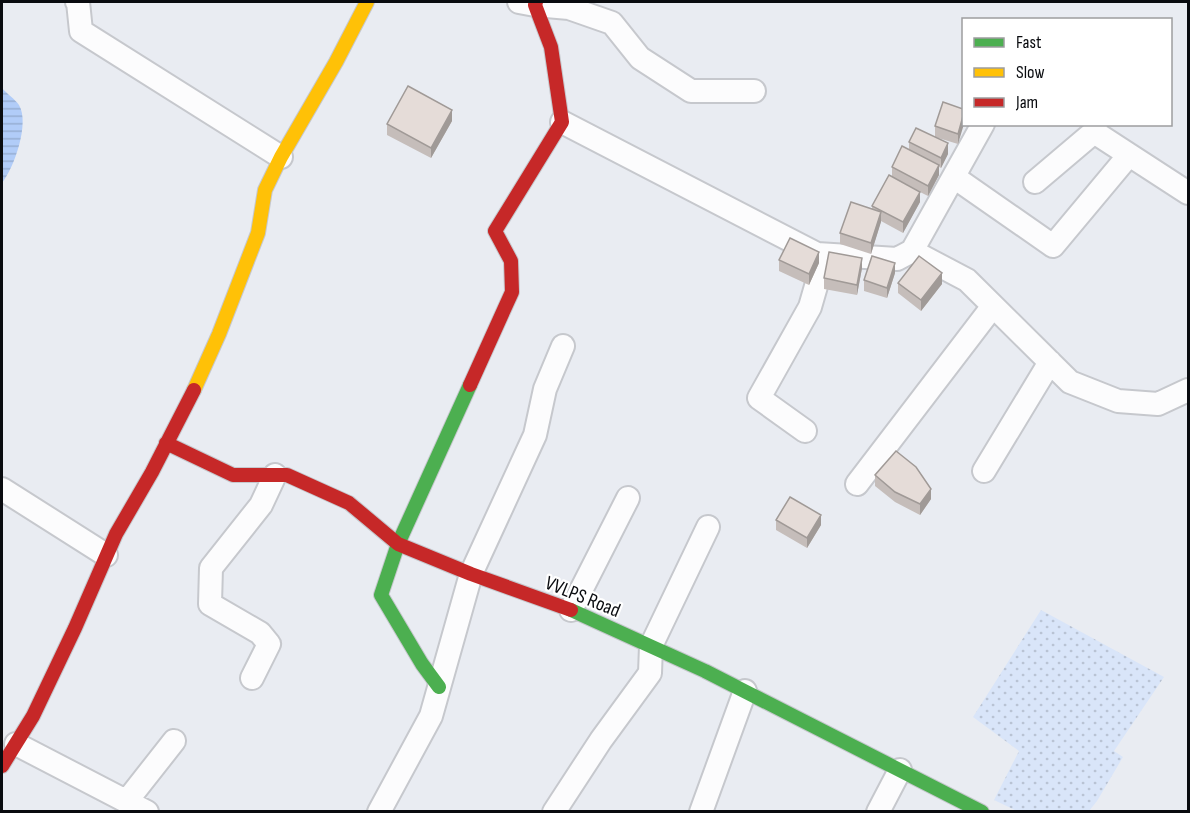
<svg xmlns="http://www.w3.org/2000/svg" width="1190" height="813" viewBox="0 0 1190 813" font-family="'Sofia Sans Condensed',sans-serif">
	<defs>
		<pattern id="grass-dots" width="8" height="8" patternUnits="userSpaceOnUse" patternTransform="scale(1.5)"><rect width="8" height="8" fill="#d9e5f9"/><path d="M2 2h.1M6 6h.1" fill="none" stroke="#b9c3d4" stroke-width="1.8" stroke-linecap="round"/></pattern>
		<pattern id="water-rules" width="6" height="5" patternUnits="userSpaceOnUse" patternTransform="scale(1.5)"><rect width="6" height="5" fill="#b1ccf8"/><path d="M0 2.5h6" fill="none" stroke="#97aed3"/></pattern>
	</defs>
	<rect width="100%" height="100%" fill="#e9ecf2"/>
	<path fill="url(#grass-dots)" d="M1041,610L1164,677L1114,751L1123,757L1097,801L1089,811H1017L994,800L1019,751L973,717Z"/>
	<path fill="url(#water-rules)" d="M2,88C7,94 15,99 19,105C30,123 14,168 2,183Z"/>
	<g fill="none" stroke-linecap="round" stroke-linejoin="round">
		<g stroke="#c6c8cd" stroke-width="26">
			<path id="street" d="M77,2H78L81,31L281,157
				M519,2L535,5L569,8L612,23L640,58L691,91H754
				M562,122L817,254L897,259L912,251L983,124
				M1094,132L1188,193
				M954,177L1053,246L1129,155
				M1035,182L1094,132L1096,124
				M912,251L967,280L1070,382L1118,401L1158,404L1188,390
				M805,431L759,398L810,307L825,255
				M984,471L1050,362
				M857,484L993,306
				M2,489L106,555
				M571,610L628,498
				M252,678L269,644L260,633L210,604L211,568L261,505L275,475
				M16,744L147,812
				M126,802L174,741
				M379,812L431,716L471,574L535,435L545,389L563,346
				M554,812L601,740L650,673L651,646L708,527
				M701,812L745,691
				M878,812L900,770"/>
		</g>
		<g stroke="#c6c8cd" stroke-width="16">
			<path id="fast" d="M571,610L705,671L982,812
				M439,687L422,664L381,595L398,544L470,385"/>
		</g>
		<g stroke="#c6c8cd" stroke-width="16">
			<path id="slow" d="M194,390L219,334L258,233L265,190L281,157L336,62L367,2"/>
		</g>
		<g stroke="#c6c8cd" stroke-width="16">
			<path id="jam" d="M470,385L512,292L511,261L495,231L562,122L551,47L535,5L536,2
				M166,443L233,475H287L349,503L398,544L471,574L571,610
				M2,766L33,716L75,628L116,534L152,472L194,390"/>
		</g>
		<use href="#street" stroke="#fcfcfd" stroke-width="22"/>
		<use href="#fast" stroke="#4caf50" stroke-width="14"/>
		<use href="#slow" stroke="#ffc107" stroke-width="14"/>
		<use href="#jam" stroke="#c62828" stroke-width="14"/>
	</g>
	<path fill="#c5bdba" d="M963,109L958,144L935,137V126Z
		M452,121L431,158L387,135V124Z
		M909,142L948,154L941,168L939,167V175L928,196L920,192V202L903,233L881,221L871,254L840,244V233L872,209V206L892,177V167L909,149Z
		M779,260L819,263L809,285L779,271Z
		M862,268L857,295L824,289V278Z
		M895,273L887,298L864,291V280Z
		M898,283L942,284L921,311L898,293Z
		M875,475L931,499L920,515L895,502L875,486Z
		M776,520L821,525L807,548L776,530Z"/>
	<path fill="#a09a97" d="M452,110V121L431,158V148Z
		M963,116L964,124L958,144V134Z
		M948,143V154L941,168V158Z
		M939,165V175L928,196V186Z
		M920,192V202L903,233V222Z
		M881,212V222L871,254V243Z
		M819,252V263L809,285V274Z
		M862,258V268L857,295V285Z
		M895,263V273L887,298V288Z
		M942,273V284L921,311V300Z
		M931,489V499L920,515V504Z
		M821,515V525L807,548V538Z"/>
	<path fill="#e5dcd8" stroke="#a09a97" stroke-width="1.5" d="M408,86L452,110L431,148L387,124Z
		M943,102L963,109V116L958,134L935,126Z
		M916,128L948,143L941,158L909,142Z
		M902,146L939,165L928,186L892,167Z
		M889,175L920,192L903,222L872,206Z
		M851,202L881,212L871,243L840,233Z
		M790,238L819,252L809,274L779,260Z
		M829,252L862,258L857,285L824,278Z
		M872,256L895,263L887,288L864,280Z
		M919,256L942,273L921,300L898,283Z
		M896,451L916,467L931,489L920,504L895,492L875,475Z
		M790,497L821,515L807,538L776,520Z"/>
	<g text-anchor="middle" stroke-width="4.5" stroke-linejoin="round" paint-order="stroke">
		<g font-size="20" fill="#090b0f" stroke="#fff">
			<text transform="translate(583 596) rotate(22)" y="7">VVLPS Road</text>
		</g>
	</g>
	<rect width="1190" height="813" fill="none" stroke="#090b0f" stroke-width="6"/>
	<rect x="962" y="18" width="210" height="108" fill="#ffffff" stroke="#9d9d9f" stroke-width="1.5"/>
	<rect x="974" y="38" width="30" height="9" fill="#4caf50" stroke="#9d9d9f" stroke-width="1.5"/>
	<text x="1016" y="48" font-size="18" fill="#090b0f">Fast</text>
	<rect x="974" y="68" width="30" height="9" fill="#ffc107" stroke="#9d9d9f" stroke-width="1.5"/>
	<text x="1016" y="78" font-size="18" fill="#090b0f">Slow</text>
	<rect x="974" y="98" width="30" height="9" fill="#c62828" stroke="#9d9d9f" stroke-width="1.5"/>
	<text x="1016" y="108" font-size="18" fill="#090b0f">Jam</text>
</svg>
